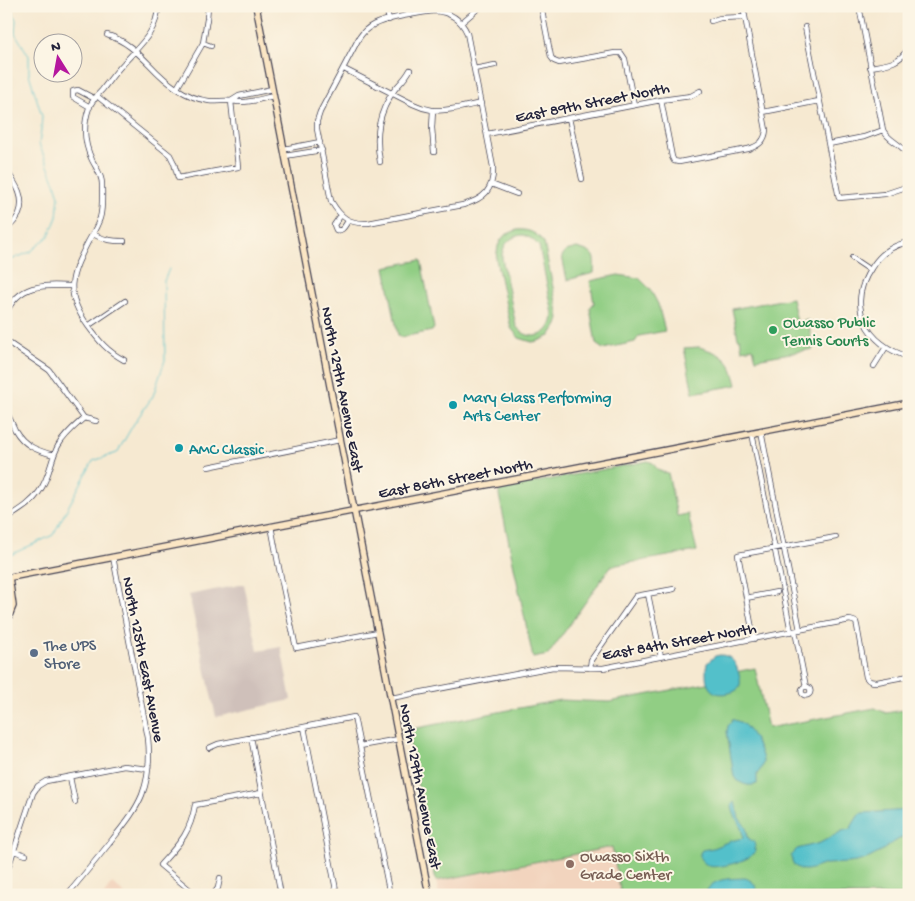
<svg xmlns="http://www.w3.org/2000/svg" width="915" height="901" viewBox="0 0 915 901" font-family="'Gochi Hand',sans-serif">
	<rect width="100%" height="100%" fill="#fcf5e5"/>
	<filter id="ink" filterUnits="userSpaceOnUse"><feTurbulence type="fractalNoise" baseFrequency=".02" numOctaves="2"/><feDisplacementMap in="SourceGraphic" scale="10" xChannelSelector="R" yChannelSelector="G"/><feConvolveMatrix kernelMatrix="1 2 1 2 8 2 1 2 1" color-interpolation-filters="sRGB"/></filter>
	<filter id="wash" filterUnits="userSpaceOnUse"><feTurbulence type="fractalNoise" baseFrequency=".0096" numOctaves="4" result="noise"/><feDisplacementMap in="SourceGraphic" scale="20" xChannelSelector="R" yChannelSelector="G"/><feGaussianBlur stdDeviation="1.12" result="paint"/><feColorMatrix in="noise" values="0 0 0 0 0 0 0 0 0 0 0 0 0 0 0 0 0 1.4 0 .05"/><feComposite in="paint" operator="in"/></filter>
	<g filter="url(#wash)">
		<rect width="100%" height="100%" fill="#f6e9d1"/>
		<path fill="#f2d4be" d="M612,846L621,895H439L436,881Z
			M112,883L126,895H103Z"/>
		<path fill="#cfc0ba" d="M244,584L258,651L281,647L291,700L216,717L189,595Z"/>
		<path fill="#91ce84" stroke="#5a7860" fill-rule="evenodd" d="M517,230C529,229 537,233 544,243L558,312L559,319L557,325L550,336L538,341L532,342L519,338L511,328L496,259L498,246L501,240L505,235ZM523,235L532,239L539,246L553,314C553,336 529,344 516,326L502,258C502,245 510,236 523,235Z
			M577,248C595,253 595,255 594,273L567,280L562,256L566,251Z
			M421,260L434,328L432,331L402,337L398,335L385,267Z
			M618,275L639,278L650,289L658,304L665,331L639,336L635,342L603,349L596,344L590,308L594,303L590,281Z
			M792,298L797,322L808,320L813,349L756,359L753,348L742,350L740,338H738L732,309Z
			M699,347C723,354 731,359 737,385L693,393L684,348Z
			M648,461L653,463C657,470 660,472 668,473L677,516L688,514L697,551L611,566L548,655L533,658L499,495V489Z
			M755,668L768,728L875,708L886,713L909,709V895H621L612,847L436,881L407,730L560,700L609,702L707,683L740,671Z"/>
		<path fill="#53c0ca" stroke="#3a7182" d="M720,655C729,655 734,660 737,668C739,674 742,682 739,687C737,691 733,692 729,693C707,698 704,680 707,663L715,656Z
			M732,719C735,721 740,721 743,724C750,729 764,754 763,763C762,767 760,771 757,774V784C747,787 741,784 734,777L727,732L728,726L732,721Z
			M735,802L739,818L746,827L748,838L754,842C755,846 756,850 754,853C749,861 717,869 709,866C705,864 702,861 700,858V853L702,850L713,848L730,841L743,838C743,825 732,817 732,804Z
			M909,810V835C894,839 883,852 869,858C855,864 842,863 827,864C818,865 807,874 798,868C792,865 792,860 791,855L797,849L820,843L842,831L850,829L858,816L862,813Z
			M745,878C754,881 757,886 758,895H708L707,890C716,877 731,879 745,878Z"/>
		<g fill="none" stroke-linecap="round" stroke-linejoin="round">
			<path stroke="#53c0ca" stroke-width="1" d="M6,262L30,252L49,236L57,217L59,196L55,183L39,144L41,130L42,116L29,74V56L15,33L16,20L11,6
				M6,557L53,535L93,461L117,453L133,425L153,396L165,360L164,281L169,269"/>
		</g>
	</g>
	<g filter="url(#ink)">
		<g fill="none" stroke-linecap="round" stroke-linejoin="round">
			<g stroke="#424052" stroke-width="6">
				<path id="street" d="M386,6L389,20
					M541,6L551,57L554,61L559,63L615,53H621L625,59L634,105
					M859,6L883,130C889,142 904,144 909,158
					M542,9L554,6
					M434,11C450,12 461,19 467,33L493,167C494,190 484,199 463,205L368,223C349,224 341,218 331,201L317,129V121L320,112L359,38C363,32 367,28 373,25C386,18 419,13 434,11Z
					M711,21L720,18L745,17
					M461,23L481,6
					M805,27L839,198L885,194L909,186
					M107,35C125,40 137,52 150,65C166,82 185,98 209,101C216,102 224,100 232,101C234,101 237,102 239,102C249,103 264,98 273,96
					M203,43L211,46
					M870,67C888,64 898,64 909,48
					M344,69L413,104C419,107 426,109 432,110C448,112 466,106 481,103
					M474,69L495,65
					M177,88L203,43L207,19L208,6
					M97,96L170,155L174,163L178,178L238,167L231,101
					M661,100L672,157L674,161L679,162L748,149C759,146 765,141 766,130L743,6
					M231,101L239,96L272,89
					M90,107L73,97V91L78,90L95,99
					M433,110L432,128L434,152
					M763,112L819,101
					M569,118L582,179
					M487,134L661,100L691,96L700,91
					M829,144L864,137L883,130
					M284,149L320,142
					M285,156L322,150
					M380,162C375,134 378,113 395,89C400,83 406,78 410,70
					M6,170C15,183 26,197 19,214C16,220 12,225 6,229
					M491,184L517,194
					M341,215L334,225L336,230C343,232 345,225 348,221
					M93,234C103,240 112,241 124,241
					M909,242C892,245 881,253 872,267C845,306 867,345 909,357
					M852,258L870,270
					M6,313C20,283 44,285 72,286
					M88,326L125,301
					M6,341L49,370L84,418L96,421
					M124,360C107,351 99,341 88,326C64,292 70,277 88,242C92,235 97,227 100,218C103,208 102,195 102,184C102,175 96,168 92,160C84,143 83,125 89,108C92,101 97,95 102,90C109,81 116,71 124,63C139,46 158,31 158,6
					M874,366L886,347
					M6,412C10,418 12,424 15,430C24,446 38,451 54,455
					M761,431L800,630
					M752,433L791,632
					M208,467L340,440
					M6,519C18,511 31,504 39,492C50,477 50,461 58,446C64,435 75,426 84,418
					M271,526L279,568L296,648L378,632
					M648,594L661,657
					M746,598L777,592
					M795,631L806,687
					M754,639L738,555L836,537
					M590,668L591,660L636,596L674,589
					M801.5 691a4.5 4.5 0 1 1 9 0a4.5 4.5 0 1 1-9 0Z
					M391,698L553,667L603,668L850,620L856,622L857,626L866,677C869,682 872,682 877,682L909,676
					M304,727L337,895
					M251,737L281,895
					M360,746L399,739
					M209,748L218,744L354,717L390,895
					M70,777L75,802
					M14,851L26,855
					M6,874L33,793L38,786L46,781L124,766L148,769
					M67,895C82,877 97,859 112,840C123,826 135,812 142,795C149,777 150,757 148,738L113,557
					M196,895L160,865C179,844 190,834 195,805L261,793
					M213,895L218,888L220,878"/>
			</g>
			<g stroke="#424052" stroke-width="8">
				<path id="secondary" d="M256,6L429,895
					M6,578L909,403
					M6,623L13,606L9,577"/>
			</g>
			<use href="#street" stroke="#fff" stroke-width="4.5"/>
			<use href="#secondary" stroke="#fbe6c4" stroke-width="5.5"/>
		</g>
	</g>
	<circle fill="#2e9e5b" stroke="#fcf5e5" stroke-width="2" cx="773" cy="330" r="5"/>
	<g fill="#0f9aa8" stroke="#fcf5e5" stroke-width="2">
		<circle cx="453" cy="405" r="5"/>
		<circle cx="179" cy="448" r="5"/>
	</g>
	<circle fill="#5c6f8a" stroke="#fcf5e5" stroke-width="2" cx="34" cy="653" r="5"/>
	<circle fill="#8d6e63" stroke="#fcf5e5" stroke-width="2" cx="570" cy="864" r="5"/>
	<g text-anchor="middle" stroke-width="4" stroke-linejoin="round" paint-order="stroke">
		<g font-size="16" fill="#22223b" stroke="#fcf5e5">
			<text transform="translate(592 101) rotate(-11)" y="6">East 89th Street North</text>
			<text transform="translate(344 389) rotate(79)" y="6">North 129th Avenue East</text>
			<text transform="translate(455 477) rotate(-11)" y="6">East 86th Street North</text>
			<text transform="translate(679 640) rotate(-10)" y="6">East 84th Street North</text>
			<text transform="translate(145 659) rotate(79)" y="6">North 125th East Avenue</text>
			<text transform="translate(422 786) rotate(79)" y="6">North 129th Avenue East</text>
		</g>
		<g font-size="16" fill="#27864d" stroke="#fcf5e5" text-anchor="start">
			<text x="783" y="327">Owasso Public<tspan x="783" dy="18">Tennis Courts</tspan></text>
		</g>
		<g font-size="16" fill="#0d838f" stroke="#fcf5e5" text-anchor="start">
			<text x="463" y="402">Mary Glass Performing<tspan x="463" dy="18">Arts Center</tspan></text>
			<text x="189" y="454">AMC Classic</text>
		</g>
		<g font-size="16" fill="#4e5e75" stroke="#fcf5e5" text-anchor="start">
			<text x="44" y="650">The UPS<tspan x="44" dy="18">Store</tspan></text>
		</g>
		<g font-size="16" fill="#785e54" stroke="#fcf5e5" text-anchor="start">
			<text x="580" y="861">Owasso Sixth<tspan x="580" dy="18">Grade Center</tspan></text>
		</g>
	</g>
	<rect width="915" height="901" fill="none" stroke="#fcf5e5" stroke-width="25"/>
	<g transform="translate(58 58) rotate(349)"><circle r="24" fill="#fcf5e5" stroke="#a5a1a1"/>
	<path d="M0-4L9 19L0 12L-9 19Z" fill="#b5179e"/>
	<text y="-8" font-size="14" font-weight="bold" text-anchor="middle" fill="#22223b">N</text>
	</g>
</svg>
